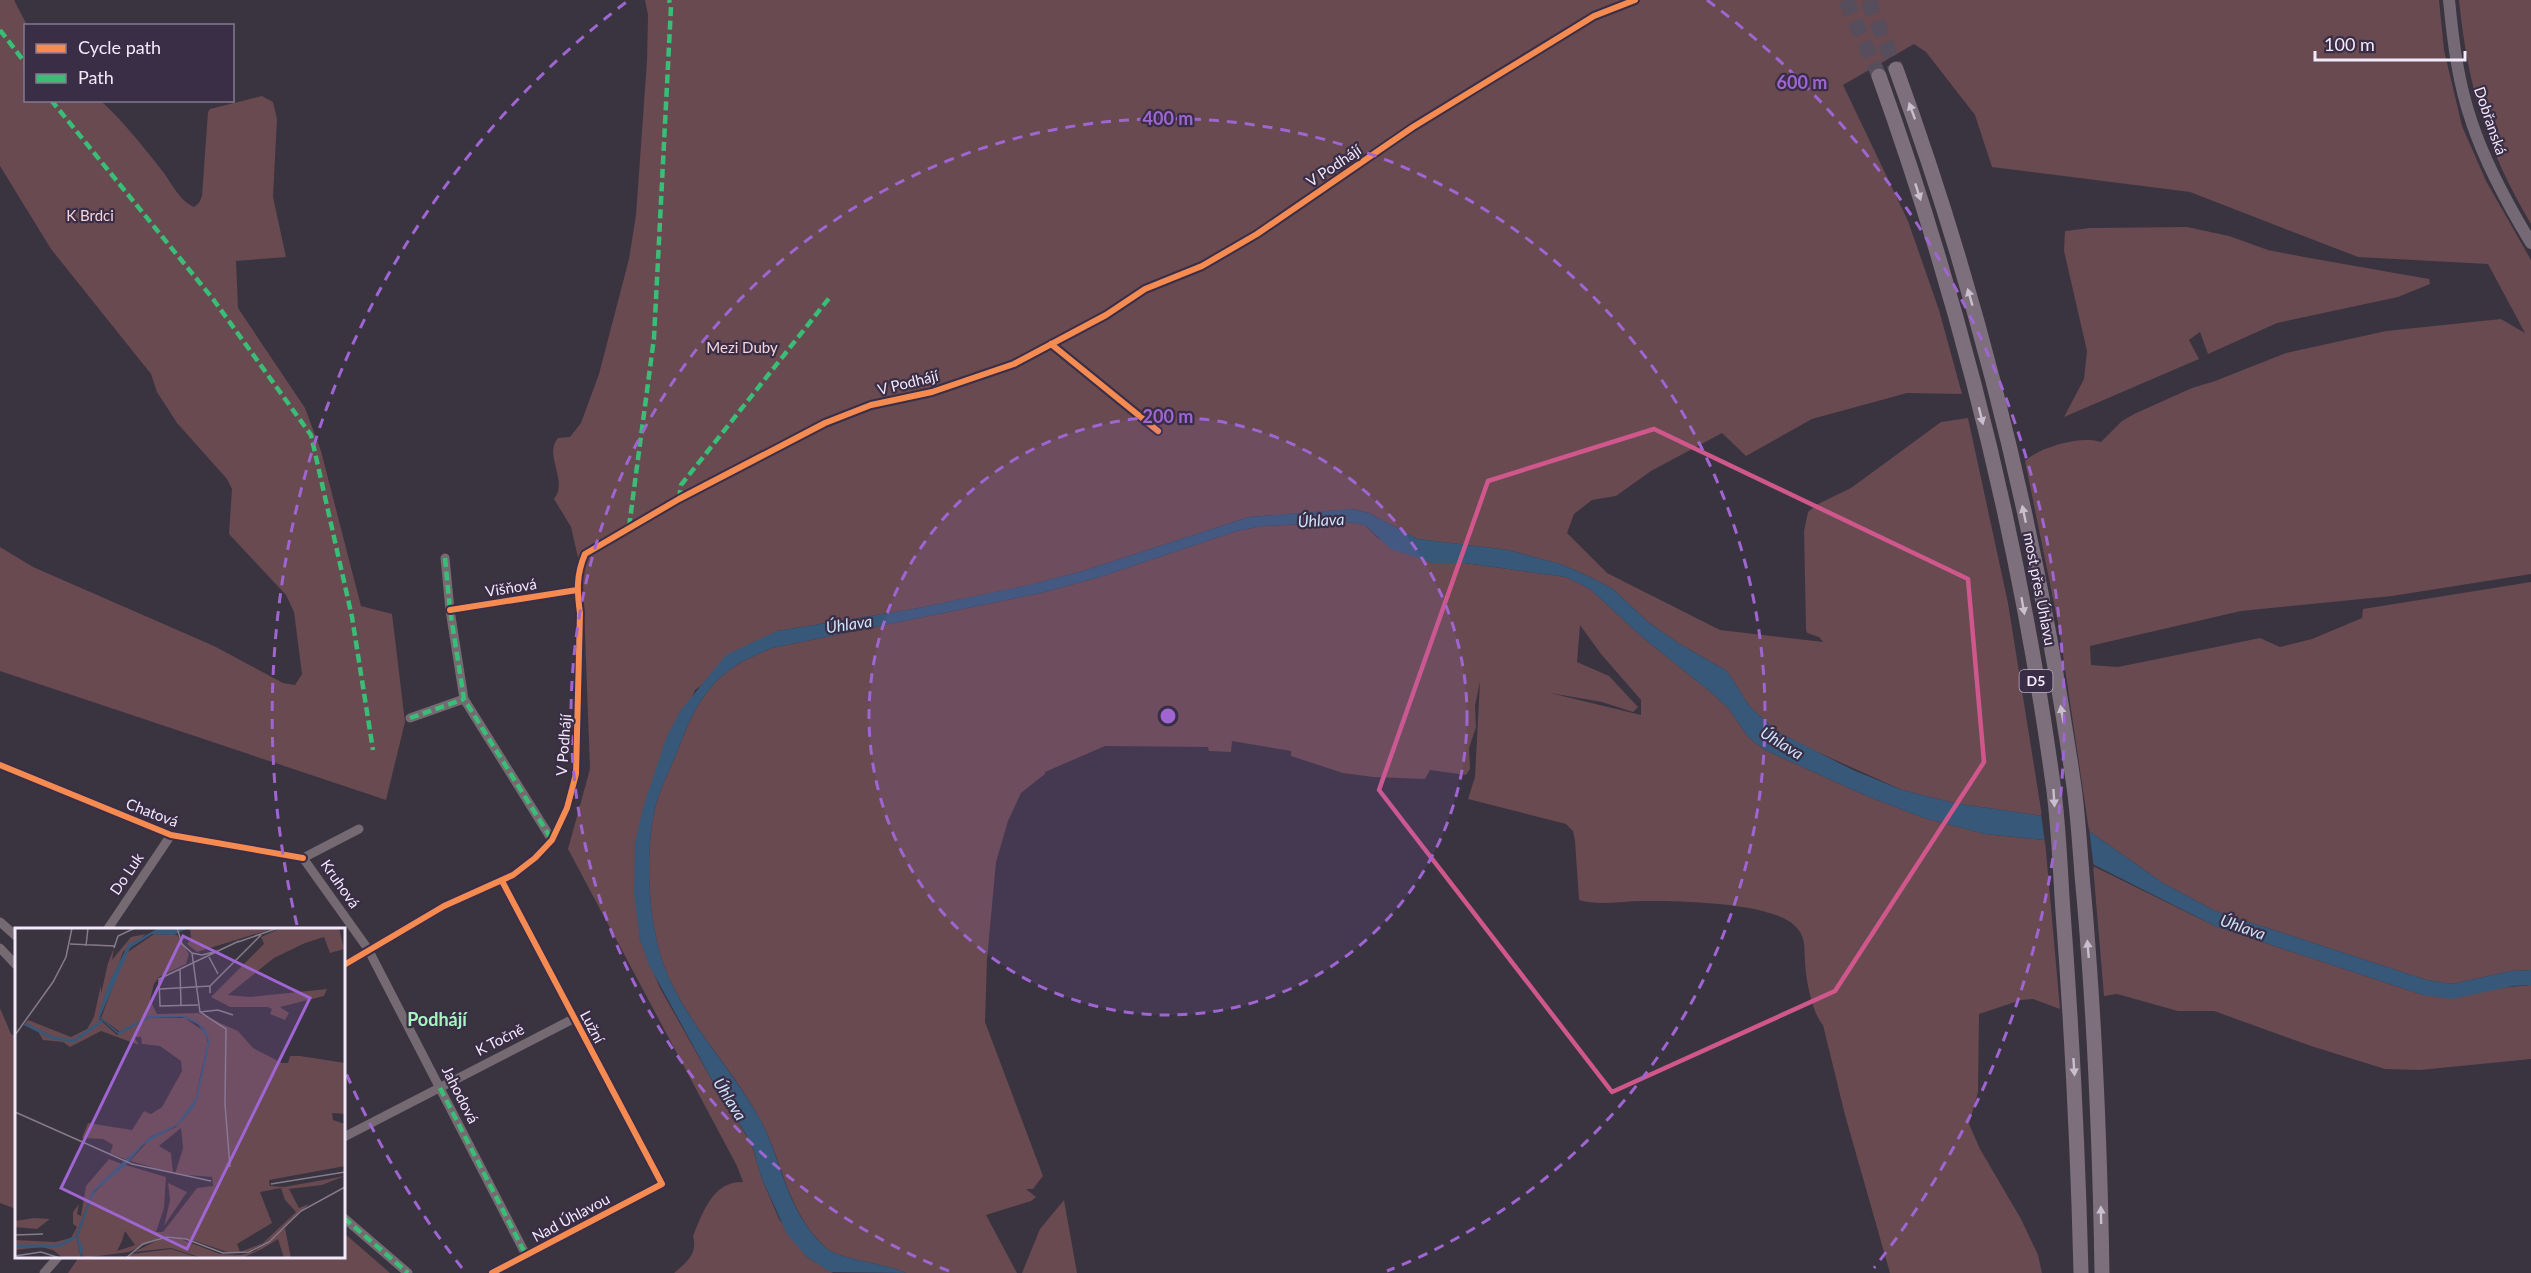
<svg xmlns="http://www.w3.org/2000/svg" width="2531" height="1273" viewBox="0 0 2531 1273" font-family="Lato,sans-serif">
	<rect width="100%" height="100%" fill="#3a3340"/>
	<path fill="#684a50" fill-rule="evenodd" d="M0,0H14L27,25L26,26V100L101,101C123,121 142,145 160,168C171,181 178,200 194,207L199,203L202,196L208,112L210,109L262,96L273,102L277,119L273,197L286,257L236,261L238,308L305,408L321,451L361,606L392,614L405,722L386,800L0,671V547L33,567L214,646L283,683L295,685L302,674L294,612L286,595L229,534L232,489L227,479L177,423L157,392L151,374L51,249L0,166Z
		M645,0H2439L2444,50L2462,126L2486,181L2531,260V574L2392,596L2241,611L2090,646L2091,665L2118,667L2260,638L2280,647L2312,639L2362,618L2363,609L2531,582V970L2511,971L2452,984L2427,980L2215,911L2163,883L2089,831L2059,628L2025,461C2040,447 2081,435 2101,442L2122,421L2134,414L2192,388L2215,381L2286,353L2386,331L2501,319L2525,333L2488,264L2358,257L2190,192L1992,167L1975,115L1926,52L1914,44L1843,85L1908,221L1939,310L1962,394L1907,393L1812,419L1746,456L1722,433L1651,471L1616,496L1592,500L1574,514L1567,533L1607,573L1720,630L1823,642L1819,637L1807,633L1806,629L1804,531L1808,512L1816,505L1851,488L1941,422L1968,418L2008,603L2042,816L1954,803L1902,790L1804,746L1778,732L1750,707L1727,671L1678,643L1648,622L1613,589L1584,574L1560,564L1508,550L1418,539L1369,513L1353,509L1249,517L1083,571L1030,585L913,609L777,631L695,690L635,843L640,940L660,988L719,1093L751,1143L762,1179L779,1219L807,1257L833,1273H674C687,1262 698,1254 693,1236C703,1212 713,1181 743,1182L737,1166L568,849L590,769L583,580L571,527L554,499C569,481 543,455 558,438L570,437L581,423L599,374L629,259L636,215L647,61L648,15Z
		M2459,0H2531V224C2486,147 2468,88 2459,0Z
		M2187,227L2229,236L2268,250L2304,257L2429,279L2430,284L2398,297L2277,323L2208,354L2200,332L2189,340L2199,359L2064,417L2084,379L2087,351L2064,251L2065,231L2090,228Z
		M1347,522L1365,525L1378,538L1414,556L1433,563H1465L1566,577L1590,589L1641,636L1713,694L1729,709L1748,737L1765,750L1862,794L1924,818L1985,834L2045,840L2060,1009L2033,999L2021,1000L1979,1014L1978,1092L1969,1124L1980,1149L2021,1219L2038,1255L2042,1273H1890L1845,1115L1823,1025C1812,1013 1805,976 1805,960C1804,946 1806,937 1795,926C1772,902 1677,901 1643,901C1622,901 1600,906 1579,900L1575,841L1573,831L1566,824L1468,799L1475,777L1480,681L1475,706L1476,727L1469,748L1470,769L1466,775L1430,770L1425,779L1373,777L1343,773L1291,756V751L1232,741L1231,752L1209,751L1208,747L1105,746L1045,772V774L1021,793L1008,821L996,862L987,960L985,1022L1043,1176L1033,1189H1026L1036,1197L1031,1201L986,1215L1017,1273H906C886,1263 838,1260 825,1247C787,1212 783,1162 760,1119C731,1066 686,1023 664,966C648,921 644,851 656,805C661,786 671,768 678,750C688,723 699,697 721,677C736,663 753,656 772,648L1041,593L1100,577L1237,531L1263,526ZM1580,625L1601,654L1641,700V715L1550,693L1602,702L1633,712L1638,707L1609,676L1577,662Z
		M2093,866L2217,927L2423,995L2531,985V1059L2420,1070L2385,1069L2311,1046L2214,1011H2178L2117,994L2104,996Z
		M0,1008L11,1034L16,1036V1209L0,1203Z
		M1064,1200L1077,1273H1022L1040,1229Z
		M344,1233L390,1273H68L79,1257L344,1256Z"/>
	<path fill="#375878" d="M1352,509L1369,513L1418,539L1508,550L1560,564L1584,574L1613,589L1648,622L1678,643L1727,671L1750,707L1778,732L1853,770L1902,790L1954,803L2042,816L2089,831L2163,883L2215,911L2427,980L2452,984L2511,971L2531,970V985L2513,986L2452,999L2423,995L2217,927L2045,840L1985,834L1924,818L1862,794L1765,750L1748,737L1729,709L1713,694L1641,636L1590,589L1566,577L1465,563H1433L1391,549L1365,525L1347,522L1263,526L1237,531L1100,577L1041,593L772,648C753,656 736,663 721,677C699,697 688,723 678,750C671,768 661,786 656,805C644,851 648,921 664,966C686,1023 731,1067 760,1119C783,1163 786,1211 825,1247C838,1260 886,1263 906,1273L830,1272L807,1257L787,1234L762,1179L751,1142L719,1093L650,967L640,940L634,893L635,843L643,808L667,736L681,710L726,655L777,631L913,609L1029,585L1083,571L1249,517Z"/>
	<path fill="#3a3340" d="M2041,813L2089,828L2094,869L2045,844Z"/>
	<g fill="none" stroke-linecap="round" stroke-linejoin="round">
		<path stroke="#564e5c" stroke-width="15" stroke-dasharray="15 8" stroke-linecap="butt" d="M1846,0L1879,76
			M1868,0L1896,69"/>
		<path stroke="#756972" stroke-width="9" d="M1051,344L1158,431
			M445,558L450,610L464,699L552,840
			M450,610L577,590
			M410,718L464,699
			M0,765L171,835L303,858
			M359,829L303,858L368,949L526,1255
			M0,922L16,936
			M107,930L171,835
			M0,948L16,965
			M344,965L444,906L513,875L535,858L552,840L567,808L576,774L580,613C577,592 576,575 585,554L679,499L825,423L871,405L932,392L1014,364L1106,315L1145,289L1202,266L1257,234L1413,127L1594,16L1635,0
			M344,1137L573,1019
			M344,1218L408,1273
			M44,1273L59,1256
			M492,1273L662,1184L502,881"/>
		<path stroke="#766976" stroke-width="12" d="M2449,0C2453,41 2458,83 2472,123C2486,165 2508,205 2531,243"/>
		<path stroke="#7d6f7c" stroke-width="15" d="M1896,69C1980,299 2038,538 2073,780C2079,819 2080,858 2084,897C2095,1023 2100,1147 2102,1273
			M1879,76C1961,305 2020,543 2053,784C2059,826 2060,869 2063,912C2072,1032 2078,1152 2081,1273"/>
		<path stroke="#3abd76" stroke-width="4.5" stroke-dasharray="9 4.5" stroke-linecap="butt" d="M0,30L26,64
			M51,100L213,299L311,435L352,617L373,750
			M679,499L681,485L830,297
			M629,527L654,338L671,7L669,0
			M445,558L450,610L464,699L552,840
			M410,718L464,699
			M440,1088L526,1255
			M344,1218L408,1273"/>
		<g stroke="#3a2d46" stroke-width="10">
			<path id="cycleway" d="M1051,344L1158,431
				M450,610L577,590
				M0,765L171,835L303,858
				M344,965L444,906L513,875L535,858L552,840L567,808L576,774L580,613C577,592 576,575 585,554L679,499L825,423L871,405L932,392L1014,364L1106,315L1145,289L1202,266L1257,234L1413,127L1594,16L1635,0
				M492,1273L662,1184L502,881"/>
		</g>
		<use href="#cycleway" stroke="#f68b52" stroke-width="6"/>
	</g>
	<defs><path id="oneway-solid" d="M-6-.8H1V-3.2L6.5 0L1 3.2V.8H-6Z" transform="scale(1.5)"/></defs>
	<g fill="#c9bfce">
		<use href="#oneway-solid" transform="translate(1912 111) rotate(-110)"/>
		<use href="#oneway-solid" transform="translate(1918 192) rotate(72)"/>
		<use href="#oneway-solid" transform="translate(1970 297) rotate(-106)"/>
		<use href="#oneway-solid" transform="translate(1981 416) rotate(76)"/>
		<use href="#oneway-solid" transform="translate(2024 514) rotate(-102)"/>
		<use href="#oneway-solid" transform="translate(2023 606) rotate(80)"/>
		<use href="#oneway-solid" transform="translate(2062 714) rotate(-100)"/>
		<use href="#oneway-solid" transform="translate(2054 798) rotate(86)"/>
		<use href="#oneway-solid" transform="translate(2088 949) rotate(-95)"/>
		<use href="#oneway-solid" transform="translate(2074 1067) rotate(86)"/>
		<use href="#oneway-solid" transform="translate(2101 1215) rotate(-91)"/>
	</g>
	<path fill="none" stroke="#d0578b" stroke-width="4.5" stroke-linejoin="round" d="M1654,429L1968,579L1984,762L1835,991L1612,1092L1379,790L1488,481Z"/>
	<circle cx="1168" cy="716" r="299" fill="#9f65d1" fill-opacity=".12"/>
	<g fill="none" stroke="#9f65d1" stroke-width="3" stroke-dasharray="10 8">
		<circle cx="1168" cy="716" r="299"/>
		<path d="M949 1271A597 597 0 1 1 1387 1271"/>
		<path d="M462 1268A896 896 0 0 1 346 1073M297 925A896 896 0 0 1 629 0M1707 0A896 896 0 0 1 1874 1268"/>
	</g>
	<g text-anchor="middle" stroke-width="4.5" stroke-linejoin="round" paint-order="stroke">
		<rect fill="#3a2d46" stroke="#bbb1c4" stroke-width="1.5" x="2019.5" y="670" width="33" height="22" rx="4.5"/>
		<g font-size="14" font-weight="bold" fill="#f2eafa">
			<text x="2036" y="686">D5</text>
		</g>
		<g font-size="15" fill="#f2eafa" stroke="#3a2d46">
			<text transform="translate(2490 121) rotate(71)" y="5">Dobřanská</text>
			<text transform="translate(1334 166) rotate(-34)" y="5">V Podhájí</text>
			<text transform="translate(908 383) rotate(-14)" y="5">V Podhájí</text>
			<text transform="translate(511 588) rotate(-9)" y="5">Višňová</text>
			<text transform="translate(2039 589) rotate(79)" y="5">most přes Úhlavu</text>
			<text transform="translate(564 745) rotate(-86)" y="5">V Podhájí</text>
			<text transform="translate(152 813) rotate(21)" y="5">Chatová</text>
			<text transform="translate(127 874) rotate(-56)" y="5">Do Luk</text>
			<text transform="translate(340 884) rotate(55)" y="5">Kruhová</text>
			<text transform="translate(592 1027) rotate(62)" y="5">Lužní</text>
			<text transform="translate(500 1040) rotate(-27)" y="5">K Točně</text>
			<text transform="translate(460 1095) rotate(63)" y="5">Jahodová</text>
			<text transform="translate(571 1218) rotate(-28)" y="5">Nad Úhlavou</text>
		</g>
		<g font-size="15" fill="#f7d4d8" stroke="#3a2d46">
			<text x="90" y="221">K Brdci</text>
			<text x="742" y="353">Mezi Duby</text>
		</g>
		<g font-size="16" font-style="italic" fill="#cde4fb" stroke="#3a2d46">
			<text transform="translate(1321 520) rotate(-3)" y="6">Úhlava</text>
			<text transform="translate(849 624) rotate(-8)" y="6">Úhlava</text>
			<text transform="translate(1782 743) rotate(32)" y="6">Úhlava</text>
			<text transform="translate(2243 927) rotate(19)" y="6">Úhlava</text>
			<text transform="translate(730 1099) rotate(58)" y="6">Úhlava</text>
		</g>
		<g font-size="18" font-weight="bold" fill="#a7f3c2" stroke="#3a2d46">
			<text x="437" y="1026">Podhájí</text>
		</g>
	</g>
	<g transform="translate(15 928)">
		<rect width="330" height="330" fill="#3a3340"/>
		<path d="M175,0H260L182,24L172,16L176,11ZM266,0H324L329,21L315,25L309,9L290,15L259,30L213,67L235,69L312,61L309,68L265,79L274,85L270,92L255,86L257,81L253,79H215L196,69L249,16L246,9ZM131,6L108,24L84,91L102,107L134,90H170L190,104L193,115L178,178L162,197L135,209L112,232L95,225L98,217L88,211L67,210L73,195L117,202L129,183L136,186L147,179L167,143L166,133L145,118L127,116L126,109H119L124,117L86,103L55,119L48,114L28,112L22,102L9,97L13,92L56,109L72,101L79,89L85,61L86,58V66L93,35L99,20L97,32L116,9ZM139,6L162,7L174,26L171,36L144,49L139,56L135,72L142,86L183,85L223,103L238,120L267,135H273L275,128H285L330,135V186L317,185L318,192L330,196V238L254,252L255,258L269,259L330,248L307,257L274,261L284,280L294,276L254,313L234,323L215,325L177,312L148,308L114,324L68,330L63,308L78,266L102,242L111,237L151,249L149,280L141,304H148L182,260L198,258L197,249L160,246L168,220L166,200L144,218L156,225L158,245L115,233L133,213L161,199L177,181L194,116L189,100L170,88H134L105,104L86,90L110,26ZM266,260L270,272L281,284L248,315L225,324L222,316L257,295L245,264ZM110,303L120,317L102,323L107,313ZM94,231L107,236L77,265L61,307L66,330H48L38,322L26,319L0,322V312L40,314L56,310L62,299L58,296V284L64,276L62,286L66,288L71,258ZM153,255L172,264L149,298L155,272ZM19,290L35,291L22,301L0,299V293ZM270,300L276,330H269L263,311L247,321L227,330H187L156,320L119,324L145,311L163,310L205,326L226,327L240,323ZM156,321L184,330H112L117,326Z" fill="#684a50" fill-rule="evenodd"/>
		<path d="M173,0L159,7L137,6L115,20L85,89L103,104L134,88H170L183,94L191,103L195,113L183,169L179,179L163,197L128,217L111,237L80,263L63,308L68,320L66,330L61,307L78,262L135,209L161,197L181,170L193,112L183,96L167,89L134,90L104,107L83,89L93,57L113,17L142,1Z" fill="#375878"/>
		<path fill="none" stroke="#375878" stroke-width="3" d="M10,96L38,110L59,113L87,93M0,318H44L60,309"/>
		<path fill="none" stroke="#847c8a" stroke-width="1.5" d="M162,0L167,16L177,25L187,27L203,23M223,14L263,0M55,16L100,18M71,18L73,0M99,20L103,8L120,0M177,25L185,84L211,101L210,176L215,239M194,29L203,46M165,42L166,77M195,58L246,7M145,61L195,58V65M183,77L145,78L144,51L224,13M185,84L203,82L218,87M0,107L38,54L51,29L57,0M0,184L117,236L196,253M256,256L330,244M0,307L28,306M0,328L26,324L45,330M111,330L128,316L151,309L171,311L208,325L234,324L254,314L286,283L330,259"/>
		<path fill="#9f65d1" fill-opacity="0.15" stroke="#9f65d1" stroke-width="3" d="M168,8L295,70L172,321L46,260Z"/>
		<rect width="330" height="330" fill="none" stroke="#f2eafa" stroke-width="3"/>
	</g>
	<circle cx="1168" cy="716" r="9" fill="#9f65d1" stroke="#3a2d46" stroke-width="3"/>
	<g font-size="18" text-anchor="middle" font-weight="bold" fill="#9f65d1" stroke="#3a2d46" stroke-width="4.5" stroke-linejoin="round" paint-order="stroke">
		<text x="1802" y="89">600 m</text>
		<text x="1168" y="125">400 m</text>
		<text x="1168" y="423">200 m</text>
	</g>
	<rect x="24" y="24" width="210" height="78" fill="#3a2d46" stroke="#84798e" stroke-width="1.5"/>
	<rect x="36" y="44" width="30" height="9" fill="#f68b52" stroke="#84798e" stroke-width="1.5"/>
	<text x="78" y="54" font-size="18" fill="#f2eafa">Cycle path</text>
	<rect x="36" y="74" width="30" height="9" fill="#3abd76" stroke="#84798e" stroke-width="1.5"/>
	<text x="78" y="84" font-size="18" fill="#f2eafa">Path</text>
	<path d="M2315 51v9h150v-9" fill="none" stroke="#f2eafa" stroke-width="3"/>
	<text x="2324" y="51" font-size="18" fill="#f2eafa" stroke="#3a2d46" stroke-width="4.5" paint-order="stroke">100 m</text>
</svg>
